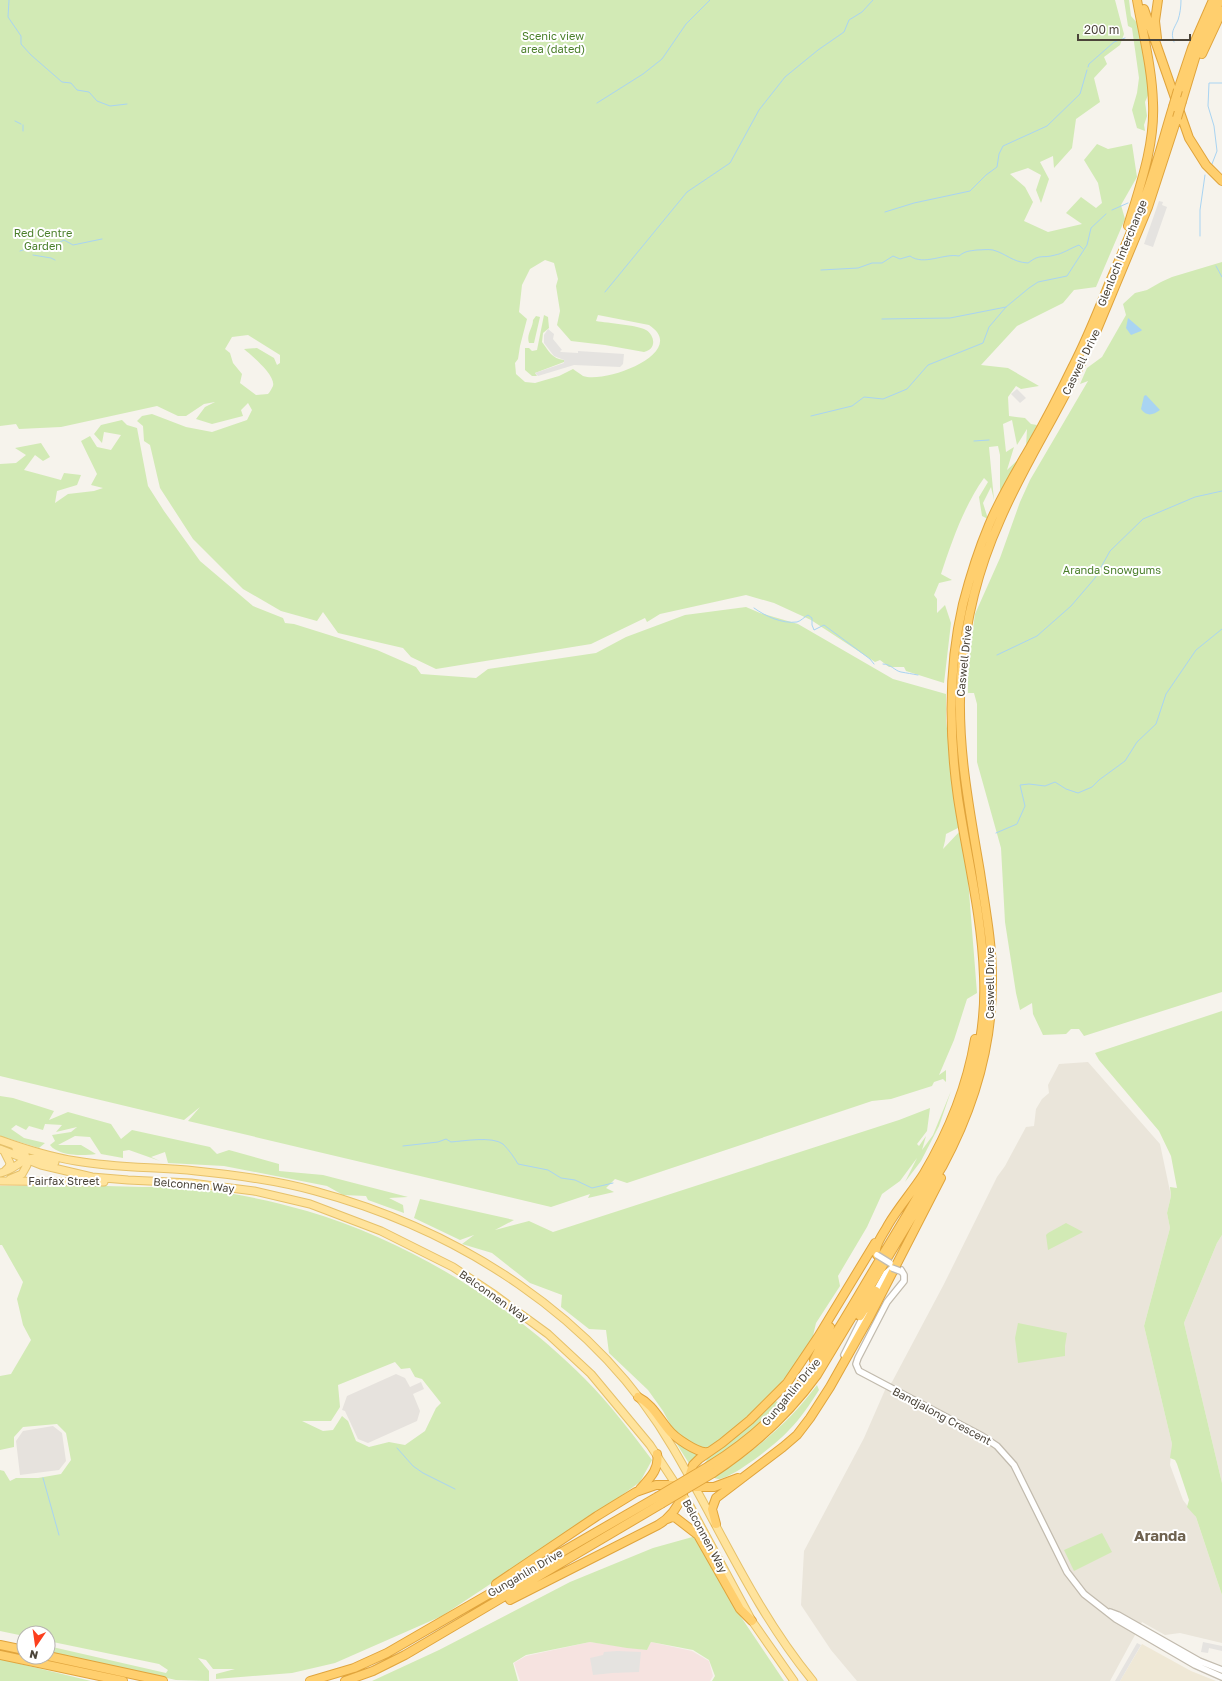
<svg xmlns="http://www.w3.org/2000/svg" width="1222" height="1681" viewBox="0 0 1222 1681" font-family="'Golos Text',sans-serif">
	<rect width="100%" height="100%" fill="#f6f3ec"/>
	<path fill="#eae5da" d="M1088,1062L1160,1144L1171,1196L1167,1213L1170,1228L1144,1326L1172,1444L1170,1465L1183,1500L1196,1517L1222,1595V1643L1180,1633L1165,1635L1142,1622L1110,1681H857L831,1650L801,1605L804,1551L864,1438L885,1390L892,1382L944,1284L997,1177L1005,1166L1026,1127L1034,1126L1036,1109L1042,1099L1049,1093L1048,1085L1059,1064Z
		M1222,1235V1483L1184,1323L1217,1243Z"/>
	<path fill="#e6e2dd" d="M396,1374L405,1378L410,1387L421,1382L424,1389L413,1394L420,1411L417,1421L368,1443L358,1439L345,1411L342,1410L347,1396Z
		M53,1426L62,1433L66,1461L59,1470L20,1475L16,1441L23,1431Z"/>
	<path fill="#efe8d6" d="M1142,1644L1191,1671L1216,1681H1120Z"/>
	<path fill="#f6e3e0" d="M590,1642L647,1650L651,1642L692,1651L709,1661L713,1676L710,1681H520L514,1663L526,1656Z"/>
	<path fill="#d2eab5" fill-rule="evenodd" d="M0,0H1115L1124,34L1120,45L1104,57L1107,64L1094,78L1100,102L1076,119L1072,148L1054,168L1053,156L1040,162L1049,179L1041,203L1036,190L1041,175L1028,168L1010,174L1025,187L1033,202L1024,221L1048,232L1082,224L1066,213L1081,197L1096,208L1102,203L1098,183L1084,160L1097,144L1108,149L1132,144L1137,177L1121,205L1125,219L1096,287L1074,290L1063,303L1017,326L981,365L1008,368L1039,386L1021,389L1016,386L1008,397L1009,416L1025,418L1031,424L1037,425L1026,447L1027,429L1017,445L1012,420L1003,424L1006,452L1014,447L1007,470L1022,456L1000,492V455L998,446L989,447L994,500L991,487L983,503L988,519L982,516L979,497L988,482L984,478C964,506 952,541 941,574L952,580L939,583L934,595L937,599V613L945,605L951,623L944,683L906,671L904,667H889L880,660L875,662L811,620L774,603L746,595L660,614L647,622L645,618L591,644L436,669L411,657L403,648L338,633L323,612L317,621L281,611L243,589L193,539L160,488L150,445L144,441L143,426L137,421L142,416L152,414L186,427L212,432L247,420L252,410L248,403L241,410L243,416L212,424L196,419L205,407L215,402L204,404L186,416H178L157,406L61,427L19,429L16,424L0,426ZM545,260L554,263L558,279L556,286L560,311L557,325L571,341L605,345L644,352C648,351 652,349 653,344C654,339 651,333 646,330C637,325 608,323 596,321L598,315L649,325C690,352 606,384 583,376C580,374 576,371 573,369L559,376L535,383L525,382L516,374L515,363L518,359L520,346L527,319L519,312L522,285L530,269ZM248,335L280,355V363L277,365L274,358L257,348L244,349C251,355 276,375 273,386C272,388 270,392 268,394L256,395L240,383L242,374L233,363L230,353L225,349L232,337Z
		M1124,0H1129L1131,16L1139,25L1146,62L1149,93L1145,102L1147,116L1144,125L1145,131L1137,128L1132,110L1137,93L1139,78L1132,28L1128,26Z
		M1222,262V992L1084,1036L1079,1029H1071L1066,1034L1043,1035L1033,1014L1032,1003L1020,1010L1016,993L1005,922L1001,848L977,762V704L974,693H968V665L975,614L1000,558L1020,502L1030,480L1088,381L1080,384L1087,368L1102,357L1126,315L1123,304L1135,293L1147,290L1161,282L1172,277Z
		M544,315L548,317L549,328L543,333L542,342C548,350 552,359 564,360V362L535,373L537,376H532L525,370V348H529L532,351L537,350Z
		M536,316L540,317L534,343H529C526,334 533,328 533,320Z
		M122,420L127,425L137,428L148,486L164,511L200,561L253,606L283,618L285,623L294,624L377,650L416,667L421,674L476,678L488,669L596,653L626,637L685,615L746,607L760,613L798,624L893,679L946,694V721L960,827L946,834L945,841L943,849L960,831L968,879L977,993L967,999L954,1040L939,1075L946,1070V1082L943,1079L934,1082L932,1086L891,1099L872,1101L627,1183L615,1179L606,1188L614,1192L588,1198L590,1194L551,1207L188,1121L200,1107L184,1120L0,1076V464L16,463L26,455L15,448L41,443L50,457L43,461L35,455L24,470L61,480L64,473L81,475L77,485L57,491L55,503L68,494L94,491L103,488L91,485L97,474L81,441L90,436L97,447L111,450L121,435L104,432L102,443L94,434L101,425Z
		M1222,1011V1235L1217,1243L1184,1323L1222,1483V1595L1196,1517L1187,1507L1189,1500L1177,1464L1175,1460L1170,1458L1172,1444L1144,1326L1170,1228L1167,1213L1171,1196L1170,1187L1177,1188L1171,1156L1159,1131L1099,1060L1095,1053Z
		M951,1091L939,1126L921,1161L905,1182L917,1158L900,1181L882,1194L867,1227L838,1276L840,1286L816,1323L813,1336L789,1373L773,1392L739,1426L710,1448L700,1449L675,1433L663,1411L648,1390L609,1353L606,1330L589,1329L561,1307L562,1295L530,1283L492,1253L462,1244L474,1235L460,1240L414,1218L420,1199L514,1220L495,1230L529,1221L553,1232L899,1120L930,1108L927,1131L917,1144L919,1146L926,1136L922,1150L933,1135Z
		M0,1096L13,1098L54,1111L49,1120L68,1112L111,1124L121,1139L132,1130L210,1147L217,1154L229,1150L279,1164V1171L323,1175L408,1197L389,1198L403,1205L404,1213L368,1200L366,1196L343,1195L327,1186L224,1166L168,1163L165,1152L151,1157L160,1161L129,1150L123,1151V1158L101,1154L90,1137L75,1136L58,1145H81L96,1154C83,1156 58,1156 50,1145L55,1141L52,1135L71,1132L77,1127L56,1132L62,1125L45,1124L43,1130L29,1126L26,1130L16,1125L11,1129L24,1138L45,1143L39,1148L0,1136Z
		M0,1186C47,1186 95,1185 142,1187C159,1187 177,1186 194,1188C232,1193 270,1200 307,1211C409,1241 511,1304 585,1379C610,1404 631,1432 652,1460L640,1482L596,1514L442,1616L335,1663L292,1673L216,1679V1674L235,1669H213L206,1660L198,1658L209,1671V1681L176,1680L48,1652V1646L166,1673L168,1670L159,1664L48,1641V1633H24V1636L0,1631V1470L4,1471L10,1481L16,1478H38L61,1474L71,1460L66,1433L57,1424L23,1427L14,1437V1447L0,1450V1376L11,1374L31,1340L23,1325L17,1299L23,1282L2,1245H0ZM395,1362L401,1369L410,1368L415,1377L422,1379L441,1403L436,1408L425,1431L405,1445L389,1442L369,1447L356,1441L348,1421L342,1416L333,1430L323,1431L302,1421H331L340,1407L338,1385Z
		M1066,1223L1083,1232L1048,1250L1046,1235L1048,1233Z
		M1018,1323L1067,1333L1065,1346V1356L1018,1363L1015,1338Z
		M817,1385L819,1390C810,1404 801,1418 789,1430C779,1442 732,1479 718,1479C710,1478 706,1470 705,1464L709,1455L770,1404L776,1401L779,1403C765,1425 728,1449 706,1464L715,1477C754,1451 789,1423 817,1385Z
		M673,1438L700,1454L695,1457L690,1465Z
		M1102,1533L1112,1552L1074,1571L1064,1550Z
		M696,1536L737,1611L784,1681H712L715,1676L709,1660L693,1650L651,1642L647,1650L627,1648L590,1642L526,1655L513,1663L518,1681H372L439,1650L570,1582L653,1548Z
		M0,1659L91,1681H0Z"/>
	<path fill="#e5e3e0" d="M1159,201L1163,202L1162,205L1167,207L1153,247L1144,244Z
		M548,329L554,334L553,339L562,350L560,351L561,352L578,353V351L624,354L623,364L620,367L574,365L538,376L535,373L564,363V360L554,356L544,343V335Z
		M1017,389L1026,398L1020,403L1011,394Z
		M1203,1642L1222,1646V1651L1209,1648L1208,1653L1201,1652Z
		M1137,1643L1141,1645L1120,1681H1115Z
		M617,1651L641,1652L639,1672L612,1673L593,1675L590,1658L603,1655L604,1652Z"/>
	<path fill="#a9d4f2" d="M1128,318L1142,330L1141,331L1131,335L1126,328Z
		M1146,395L1160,410C1153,415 1147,417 1141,409L1144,396Z"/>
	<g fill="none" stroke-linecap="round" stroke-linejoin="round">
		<path stroke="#a9d4f2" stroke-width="1" d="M9,0L8,17L21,36V44L31,55L62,82L71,83L77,90L89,92L97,101L110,106L127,104
			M1174,42C1170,32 1174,29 1178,20C1180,14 1181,7 1181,0
			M1088,67L1089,64L1114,42L1125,38
			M597,103L643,74L662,59L686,24L710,0
			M15,121L21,124
			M23,125V131
			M1212,164L1217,151L1214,126L1208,106L1209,83H1222
			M1112,210L1128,203
			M885,212L914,203L970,191L986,175L997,167L999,154L1003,146L1047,126L1080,94L1087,70
			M1200,236V210L1205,175
			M20,251L34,246L45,250L64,240L73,245L102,239
			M33,255L51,258L55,260
			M1216,266L1222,277
			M821,270L858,268L872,263H882L893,256L900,259L910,256C924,266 944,253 959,256C965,251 969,251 977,250C982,250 988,249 993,250C1007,254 1012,262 1028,263C1041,253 1042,259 1055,255C1062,254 1071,248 1079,245L1083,249
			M605,292L687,192L730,163L759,110L785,77L818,50L844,32L849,20L862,12L873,0
			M882,319L950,318L1006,307
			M811,416L852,406L864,397L883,399L907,389L928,365L983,343L989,327L1006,307L1029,288L1038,282L1067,276L1087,245L1091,228L1106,214
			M974,441L989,440
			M754,608C765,616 782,624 797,622C801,621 804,617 808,615L812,618V625L814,630L824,625L870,659L874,664
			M997,655L1037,636L1071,606L1095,578L1110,551L1143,519L1195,497L1222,491
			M883,664C891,664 895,671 901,672C907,673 912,674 918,675
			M996,833L1017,824L1025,806L1020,785L1029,784L1045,786L1055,782L1066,789L1078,793L1092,787L1099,780L1125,761L1137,742L1156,724L1166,694L1196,650L1222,629
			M403,1146L438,1142L446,1139L451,1142C464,1141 492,1136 503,1144C509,1150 514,1157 518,1164L548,1170L561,1178L575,1180L592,1188L613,1183
			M397,1448L413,1466L423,1473L455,1489
			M43,1478L59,1535"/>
		<g stroke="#c2bbae" stroke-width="8">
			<path id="minor" d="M901,1270L904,1275V1281L887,1302L858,1358L856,1364L859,1371L982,1436L997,1446L1014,1465L1067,1572L1084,1594L1116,1619L1195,1665L1222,1677
				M875,1293L886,1273L892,1268
				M844,1355L865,1313
				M1110,1612L1118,1615L1199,1661L1222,1670"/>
		</g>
		<g stroke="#e6c16a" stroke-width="9">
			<path id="major" d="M0,1140C25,1149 50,1157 76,1161C115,1168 156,1167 196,1171C236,1175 276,1180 315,1191C459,1230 596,1316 673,1448C719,1526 755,1611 813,1681
				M0,1149L41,1165L92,1177L128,1180L191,1183L254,1191L310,1204L381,1231L453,1267L492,1293L548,1334L591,1374L650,1445L690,1506L752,1621L794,1681
				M4,1151L10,1163L9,1167L5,1171
				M0,1173C10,1171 15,1166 23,1161C33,1155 45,1160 55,1162
				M10,1179L22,1174L27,1165L25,1154L16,1148
				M0,1181L104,1182"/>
		</g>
		<g stroke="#e0a43c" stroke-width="10">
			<path id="highway" d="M1144,9L1189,138L1206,165L1222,181
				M1157,38L1155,21L1158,0
				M1202,54L1222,11
				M1178,90L1192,48L1213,0
				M1182,101L1198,48L1220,0
				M1128,226C1140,186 1155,145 1153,103C1152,68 1143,34 1137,0
				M1096,332L1148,207L1177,118
				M877,1255C872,1248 884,1233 888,1225C898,1208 912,1192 923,1175C948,1133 967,1087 975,1039
				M860,1316L876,1291
				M814,1360L830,1327
				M638,1397C652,1404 658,1417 668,1429C674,1437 698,1454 708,1452
				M709,1466C730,1453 750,1438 768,1421C815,1375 846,1316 879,1261C934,1170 989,1087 984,976C982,916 967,857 958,798C949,734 948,668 963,604C970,577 978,551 989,525C1000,498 1016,472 1031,446C1046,420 1060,393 1073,366C1087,339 1098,311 1109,284C1123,251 1137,219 1149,186C1158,160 1165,133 1173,107
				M713,1473C754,1446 788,1415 817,1375L942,1167C974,1108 993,1045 992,977C992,942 985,907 980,872C969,807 956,742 961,675C965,622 978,569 1000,520C1023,466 1056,416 1081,363
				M689,1477L693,1465L699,1459L722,1443L750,1420L787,1383L818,1337L875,1243
				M695,1487H714L738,1478
				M640,1489C649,1479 660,1469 657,1454
				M667,1519L672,1517L676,1518L698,1535L740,1609L752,1621
				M716,1524L712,1509L716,1498L783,1447L797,1435L810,1418L830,1387L870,1316L941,1178
				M496,1584L597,1516L636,1492L656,1485H677
				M510,1600L658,1525C670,1518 678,1507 683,1494
				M0,1645L24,1650
				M0,1655L123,1681
				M48,1656L163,1681
				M310,1681L354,1668L387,1653L657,1497
				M345,1681L373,1671L405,1655L661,1504"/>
		</g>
		<use href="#minor" stroke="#fff" stroke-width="5.5"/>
		<use href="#major" stroke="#ffe39c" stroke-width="7"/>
		<use href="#highway" stroke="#ffcf6e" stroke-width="8"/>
		<g stroke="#c2bbae" stroke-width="8" stroke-linecap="butt">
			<path id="minor-bridge" d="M877,1255L890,1263
				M892,1268L900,1271"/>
		</g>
		<g stroke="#e0a43c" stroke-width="10" stroke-linecap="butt">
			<path id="highway-bridge" d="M1173,107L1178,90
				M1177,118L1182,101
				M657,1497L709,1466
				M661,1504L713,1473"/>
		</g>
		<use href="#minor-bridge" stroke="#fff" stroke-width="5.5"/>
		<use href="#highway-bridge" stroke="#ffcf6e" stroke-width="8"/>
	</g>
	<g text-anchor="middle" stroke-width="4" stroke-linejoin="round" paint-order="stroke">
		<g font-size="11" fill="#4a7f2a" stroke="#fff">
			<text x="553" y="40">Scenic view<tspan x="553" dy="13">area (dated)</tspan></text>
			<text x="43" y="237">Red Centre<tspan x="43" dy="13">Garden</tspan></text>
			<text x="1112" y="574">Aranda Snowgums</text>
		</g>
		<g font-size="11" fill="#4b4439" stroke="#fff">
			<text transform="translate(1122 253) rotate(-68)" y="4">Glenloch Interchange</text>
			<text transform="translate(1081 362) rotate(-64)" y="4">Caswell Drive</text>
			<text transform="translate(964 661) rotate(-84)" y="4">Caswell Drive</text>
			<text transform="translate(990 983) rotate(-90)" y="4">Caswell Drive</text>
			<text x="64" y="1185">Fairfax Street</text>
			<text transform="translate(194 1185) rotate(5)" y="4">Belconnen Way</text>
			<text transform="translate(494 1296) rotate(35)" y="4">Belconnen Way</text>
			<text transform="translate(791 1392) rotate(-50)" y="4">Gungahlin Drive</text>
			<text transform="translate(942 1416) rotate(28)" y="4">Bandjalong Crescent</text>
			<text transform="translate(705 1536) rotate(62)" y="4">Belconnen Way</text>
			<text transform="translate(525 1573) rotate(-30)" y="4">Gungahlin Drive</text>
		</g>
		<g font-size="15" font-weight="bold" fill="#6e6250" stroke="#fff">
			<text x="1160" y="1541">Aranda</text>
		</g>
	</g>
	<g transform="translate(36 1645) rotate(193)"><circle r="19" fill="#ffffff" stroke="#b7b4b0"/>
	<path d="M0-3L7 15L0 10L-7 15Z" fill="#fc3f1d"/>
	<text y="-6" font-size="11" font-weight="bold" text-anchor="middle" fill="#4b4439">N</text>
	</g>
	<path d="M1078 34v6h112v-6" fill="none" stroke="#4b4439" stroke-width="2"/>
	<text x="1084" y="34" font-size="12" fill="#4b4439" stroke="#ffffff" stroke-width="3" paint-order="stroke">200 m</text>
</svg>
